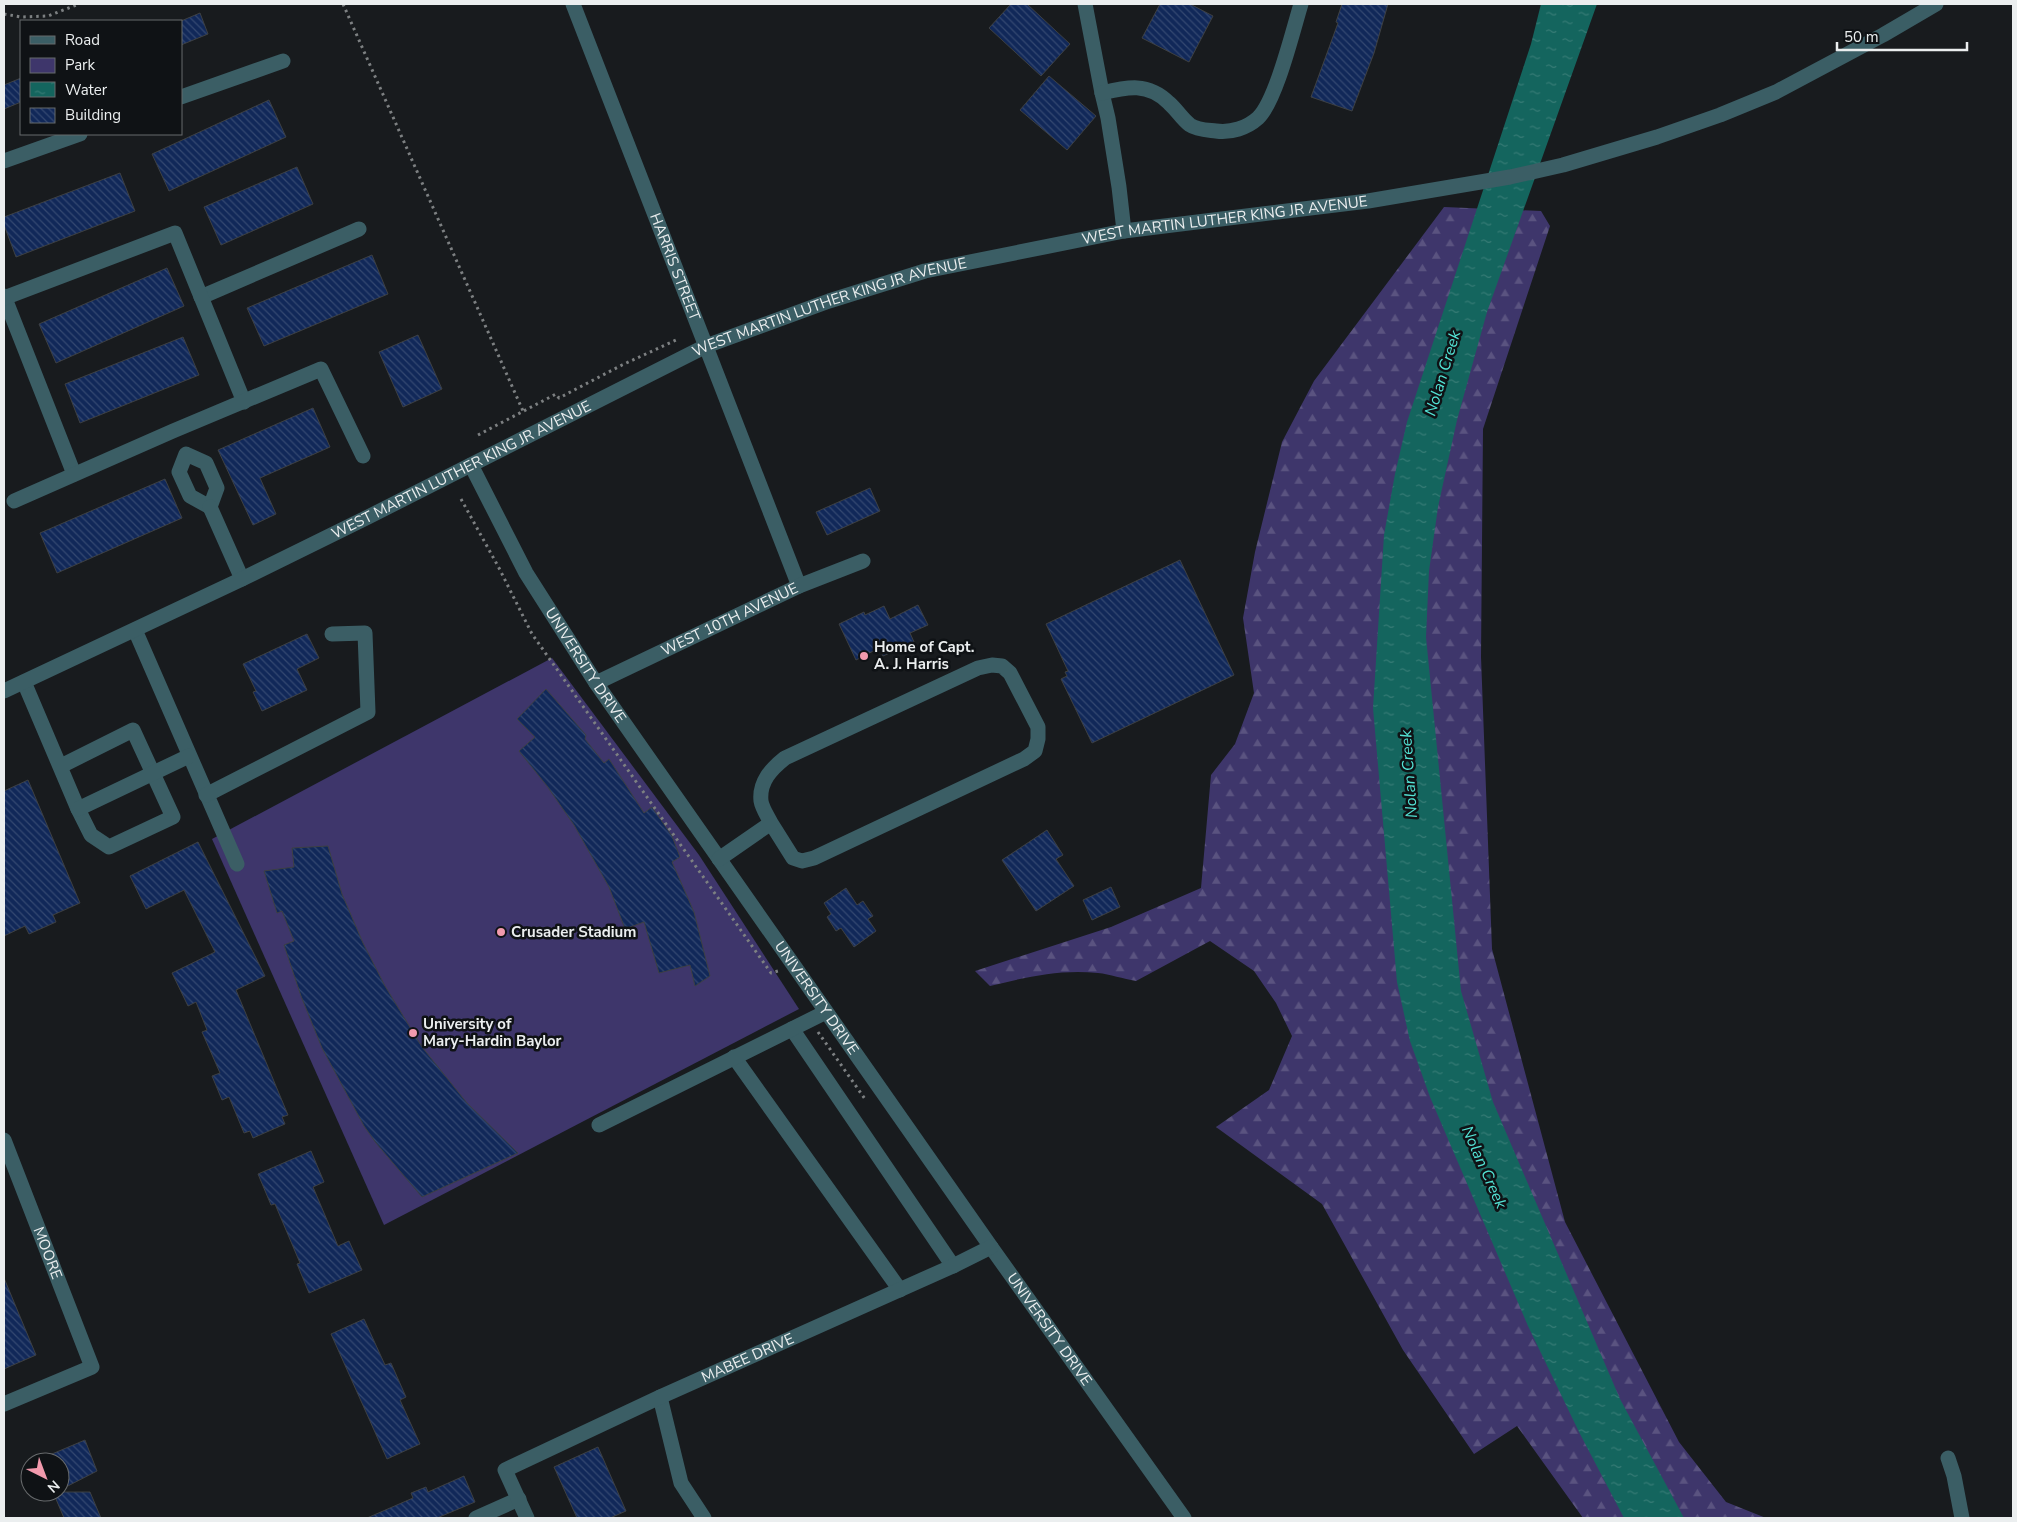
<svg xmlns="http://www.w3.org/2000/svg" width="2017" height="1522" viewBox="0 0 2017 1522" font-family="'Nunito Sans',sans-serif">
	<defs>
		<pattern id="forest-firs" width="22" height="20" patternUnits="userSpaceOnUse" patternTransform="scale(1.25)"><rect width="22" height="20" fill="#3e366b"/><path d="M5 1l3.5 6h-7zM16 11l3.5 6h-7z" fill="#5a5380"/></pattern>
		<pattern id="water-ripples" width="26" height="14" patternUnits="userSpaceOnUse" patternTransform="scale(1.25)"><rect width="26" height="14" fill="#14655e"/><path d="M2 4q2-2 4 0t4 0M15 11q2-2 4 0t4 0" fill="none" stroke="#367b75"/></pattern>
		<pattern id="building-back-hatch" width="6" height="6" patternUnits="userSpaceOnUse" patternTransform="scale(1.25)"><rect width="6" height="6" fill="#112859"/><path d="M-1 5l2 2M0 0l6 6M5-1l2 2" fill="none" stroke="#344871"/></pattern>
	</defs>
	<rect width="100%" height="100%" fill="#181b1e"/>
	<path fill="#3e366b" d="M552,658L699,855L799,1009L384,1225L212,839Z"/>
	<path fill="url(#forest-firs)" d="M1444,207L1541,211L1550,226L1483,429L1481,657L1492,949L1565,1222L1679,1442L1726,1502L1766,1518H1583L1517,1426L1474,1454L1403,1350L1322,1204L1216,1127L1269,1090L1292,1036L1276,1003L1254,971L1210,941L1136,981C1123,979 1110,974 1098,973C1060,969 1027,977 990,986L975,971L1111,927L1201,888L1211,775L1235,744L1254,693L1243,618L1255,552L1282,442L1314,381Z"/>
	<path fill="url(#water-ripples)" d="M1541,4H1597L1487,312L1457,420L1438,507L1429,571L1426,637L1461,991L1493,1102L1620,1399L1684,1518H1624L1579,1432L1528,1326L1430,1097L1410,1041L1397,982L1373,708L1384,535L1395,474L1407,422L1531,44Z"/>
	<path fill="url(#building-back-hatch)" stroke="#3d4043" d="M1011,4H1027L1070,44L1041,76L989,28Z
		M1160,4H1190L1213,16L1189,62L1142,38Z
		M1342,4H1388L1374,53L1352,111L1311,97L1338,23L1336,22Z
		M200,13L208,34L181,45V21Z
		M1049,76L1096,116L1067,150L1020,110Z
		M21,78V102L4,109V85Z
		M269,100L286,137L169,191L152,154Z
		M297,167L313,204L221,245L204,207Z
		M120,173L135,211L16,257L4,225V217Z
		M372,255L388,294L264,346L247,308Z
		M167,268L184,306L56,363L39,324Z
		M418,335L442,389L403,407L379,352Z
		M183,337L199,375L80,423L65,384Z
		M313,408L330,447L260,478L276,514L253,525L218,450Z
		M165,479L182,518L57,573L40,533Z
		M870,488L880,511L827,535L816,512Z
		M1180,560L1234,675L1092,743L1061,679L1067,676L1065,672L1068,671L1046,624Z
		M918,605L928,625L910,633L914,642L883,656L879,648L856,660L839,624L864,612L865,615L884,606L890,619Z
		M307,634L319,658L297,669L307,690L262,711L253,692L256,691L243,664Z
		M546,689L586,735L585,739L604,763L609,759L644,813L652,807L672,836L680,857L672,862L694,912L710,976L695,986L690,965L659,973L644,922L625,929L609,887L574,825L547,786L519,751L535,737L517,719Z
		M28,780L80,903L53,915L56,922L29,934L25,926L4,936V791Z
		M1047,830L1063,855L1056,859L1074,886L1036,911L1002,860Z
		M198,842L265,976L236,990L288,1115L282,1117L285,1124L253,1138L250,1131L244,1133L229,1097L222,1100L212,1076L220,1073L202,1032L207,1030L196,1002L188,1006L172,973L215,952L184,890L146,909L130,876Z
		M328,846L342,894L363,943L385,986L422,1047L467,1103L518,1153L422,1197L376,1143L364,1126L322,1048L301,996L284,945L294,941L282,911L277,913L264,871L294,867L292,848Z
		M1111,887L1120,907L1092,920L1083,900Z
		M846,888L857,905L863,901L873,916L868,919L876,931L854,947L841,928L836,931L827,917L831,914L824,903Z
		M311,1151L324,1182L313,1187L338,1246L349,1241L362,1270L309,1293L297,1264L300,1263L275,1204L271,1205L258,1174Z
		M4,1278L36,1355L4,1369Z
		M364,1319L385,1365L391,1363L406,1397L400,1400L420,1444L387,1459L331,1334Z
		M85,1440L97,1471L60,1490V1462H33Z
		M598,1447L626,1511L610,1518H577L554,1467Z
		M464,1476L475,1502L437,1518H367L413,1498L411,1493L426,1487L428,1492Z
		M53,1492H90L101,1518H64Z"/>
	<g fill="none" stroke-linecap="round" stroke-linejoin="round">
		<path stroke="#7d8082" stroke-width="3" stroke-dasharray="2.5 4" stroke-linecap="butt" d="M343,4L523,411
			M4,14L21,17L48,16L79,4
			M478,435L556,394L559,398L622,365L676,340
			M461,499L499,568L532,634L771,973L778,971L779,973
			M818,1032L865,1099"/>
		<g stroke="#3b5e65" stroke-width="15">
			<path id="s1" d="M573,4L799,586"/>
			<path d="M1085,4L1102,93L1108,118L1119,187L1124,231"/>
			<path d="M1102,93C1127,87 1148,82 1169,103C1177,110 1182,119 1190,125C1197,130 1208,130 1216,131C1231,133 1247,128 1258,118C1276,101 1293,30 1301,4"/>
			<path d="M181,97L283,61"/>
			<path d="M4,161L80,134"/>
			<path d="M4,296L74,474"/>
			<path d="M201,297L359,229"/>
			<path d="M4,298L175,233L244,402"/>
			<path d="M186,454L206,463L217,488L210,507L190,496L179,472Z"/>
			<path id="s2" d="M471,465L526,573L596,683L991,1247L1184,1518"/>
			<path d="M14,501L173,431L321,369L363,456"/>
			<path d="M210,507L242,579"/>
			<path d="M135,630L237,864"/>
			<path d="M24,682L78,809L91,835L109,847L173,817L133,730L61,766"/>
			<path id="s3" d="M596,683L799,586L863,561"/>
			<path id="s4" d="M4,691L242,579L368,517L706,346L829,301L925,271L1124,231L1368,201L1510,177L1563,165L1657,137L1720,115L1776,92L1883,35L1936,4"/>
			<path d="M206,795L368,712L365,633L332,634"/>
			<path d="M78,809L189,756"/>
			<path d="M719,859L771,823L793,858L802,861L814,858L1024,759L1035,751L1038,739V727L1010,673L1002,666L992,665L978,668L785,758C771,769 759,782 761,801C762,808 768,817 771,823"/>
			<path d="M792,1029L953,1266"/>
			<path d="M734,1057L900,1290"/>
			<path d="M599,1125L826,1012"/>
			<path id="s5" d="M4,1140L92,1367L4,1404"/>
			<path d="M660,1397L681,1483L704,1518"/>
			<path d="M1948,1458L1954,1476L1962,1518"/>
			<path d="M476,1518L519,1499"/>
			<path id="s6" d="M527,1518L505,1470L660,1397L953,1266L991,1247"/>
		</g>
	</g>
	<g fill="#f29aad" stroke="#0f1215" stroke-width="2">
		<circle cx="864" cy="656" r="5"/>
		<circle cx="501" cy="932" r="5"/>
		<circle cx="413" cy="1033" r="5"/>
	</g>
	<g text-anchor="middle" stroke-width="5" stroke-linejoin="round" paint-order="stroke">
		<g font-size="15" fill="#ebeeef" stroke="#0f1215">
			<text dy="5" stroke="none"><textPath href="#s4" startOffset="1318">WEST MARTIN LUTHER KING JR AVENUE</textPath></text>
			<text dy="5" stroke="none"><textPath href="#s1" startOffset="282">HARRIS STREET</textPath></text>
			<text dy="5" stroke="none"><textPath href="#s4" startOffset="912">WEST MARTIN LUTHER KING JR AVENUE</textPath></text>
			<text dy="5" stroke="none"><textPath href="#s4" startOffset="508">WEST MARTIN LUTHER KING JR AVENUE</textPath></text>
			<text dy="5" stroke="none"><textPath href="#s3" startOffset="148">WEST 10TH AVENUE</textPath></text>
			<text dy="5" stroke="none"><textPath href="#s2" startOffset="231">UNIVERSITY DRIVE</textPath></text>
			<text dy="5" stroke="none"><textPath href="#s2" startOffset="636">UNIVERSITY DRIVE</textPath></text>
			<text dy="5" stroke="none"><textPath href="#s5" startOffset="121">MOORE</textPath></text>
			<text dy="5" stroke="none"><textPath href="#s2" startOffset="1041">UNIVERSITY DRIVE</textPath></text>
			<text dy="5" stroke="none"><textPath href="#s6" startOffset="320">MABEE DRIVE</textPath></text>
		</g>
		<g font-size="15" font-weight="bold" fill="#ebeeef" stroke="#0f1215" text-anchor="start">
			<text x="874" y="652">Home of Capt.<tspan x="874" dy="17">A. J. Harris</tspan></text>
			<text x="511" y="937">Crusader Stadium</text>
			<text x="423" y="1029">University of<tspan x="423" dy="17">Mary-Hardin Baylor</tspan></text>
		</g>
		<g font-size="16" font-style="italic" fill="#53e3d5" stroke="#0f1215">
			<text transform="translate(1442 373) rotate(-73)" y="6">Nolan Creek</text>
			<text transform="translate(1408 774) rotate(-94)" y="6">Nolan Creek</text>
			<text transform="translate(1485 1167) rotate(66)" y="6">Nolan Creek</text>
		</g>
	</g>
	<rect width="2017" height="1522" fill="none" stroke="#ebeeef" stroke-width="10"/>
	<rect x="20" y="20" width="162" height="115" fill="#0f1215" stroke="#676a6c"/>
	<rect x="30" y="36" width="25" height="8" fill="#3b5e65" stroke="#676a6c"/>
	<text x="65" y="45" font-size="15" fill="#ebeeef">Road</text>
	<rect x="30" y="58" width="25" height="15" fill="#3e366b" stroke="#676a6c"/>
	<text x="65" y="70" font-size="15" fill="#ebeeef">Park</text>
	<rect x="30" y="82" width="25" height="15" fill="url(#water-ripples)" stroke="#676a6c"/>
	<text x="65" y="95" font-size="15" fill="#ebeeef">Water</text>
	<rect x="30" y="108" width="25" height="15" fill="url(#building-back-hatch)" stroke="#676a6c"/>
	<text x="65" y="120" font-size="15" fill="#ebeeef">Building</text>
	<g transform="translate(45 1477) rotate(138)"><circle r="24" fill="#0f1215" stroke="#676a6c"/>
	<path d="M0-4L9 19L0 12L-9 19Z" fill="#f29aad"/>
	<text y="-8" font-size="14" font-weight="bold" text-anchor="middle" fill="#ebeeef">N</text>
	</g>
	<path d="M1837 42v8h130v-8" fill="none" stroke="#ebeeef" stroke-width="2.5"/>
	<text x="1844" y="42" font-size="15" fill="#ebeeef" stroke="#0f1215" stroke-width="4" paint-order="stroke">50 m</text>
</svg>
